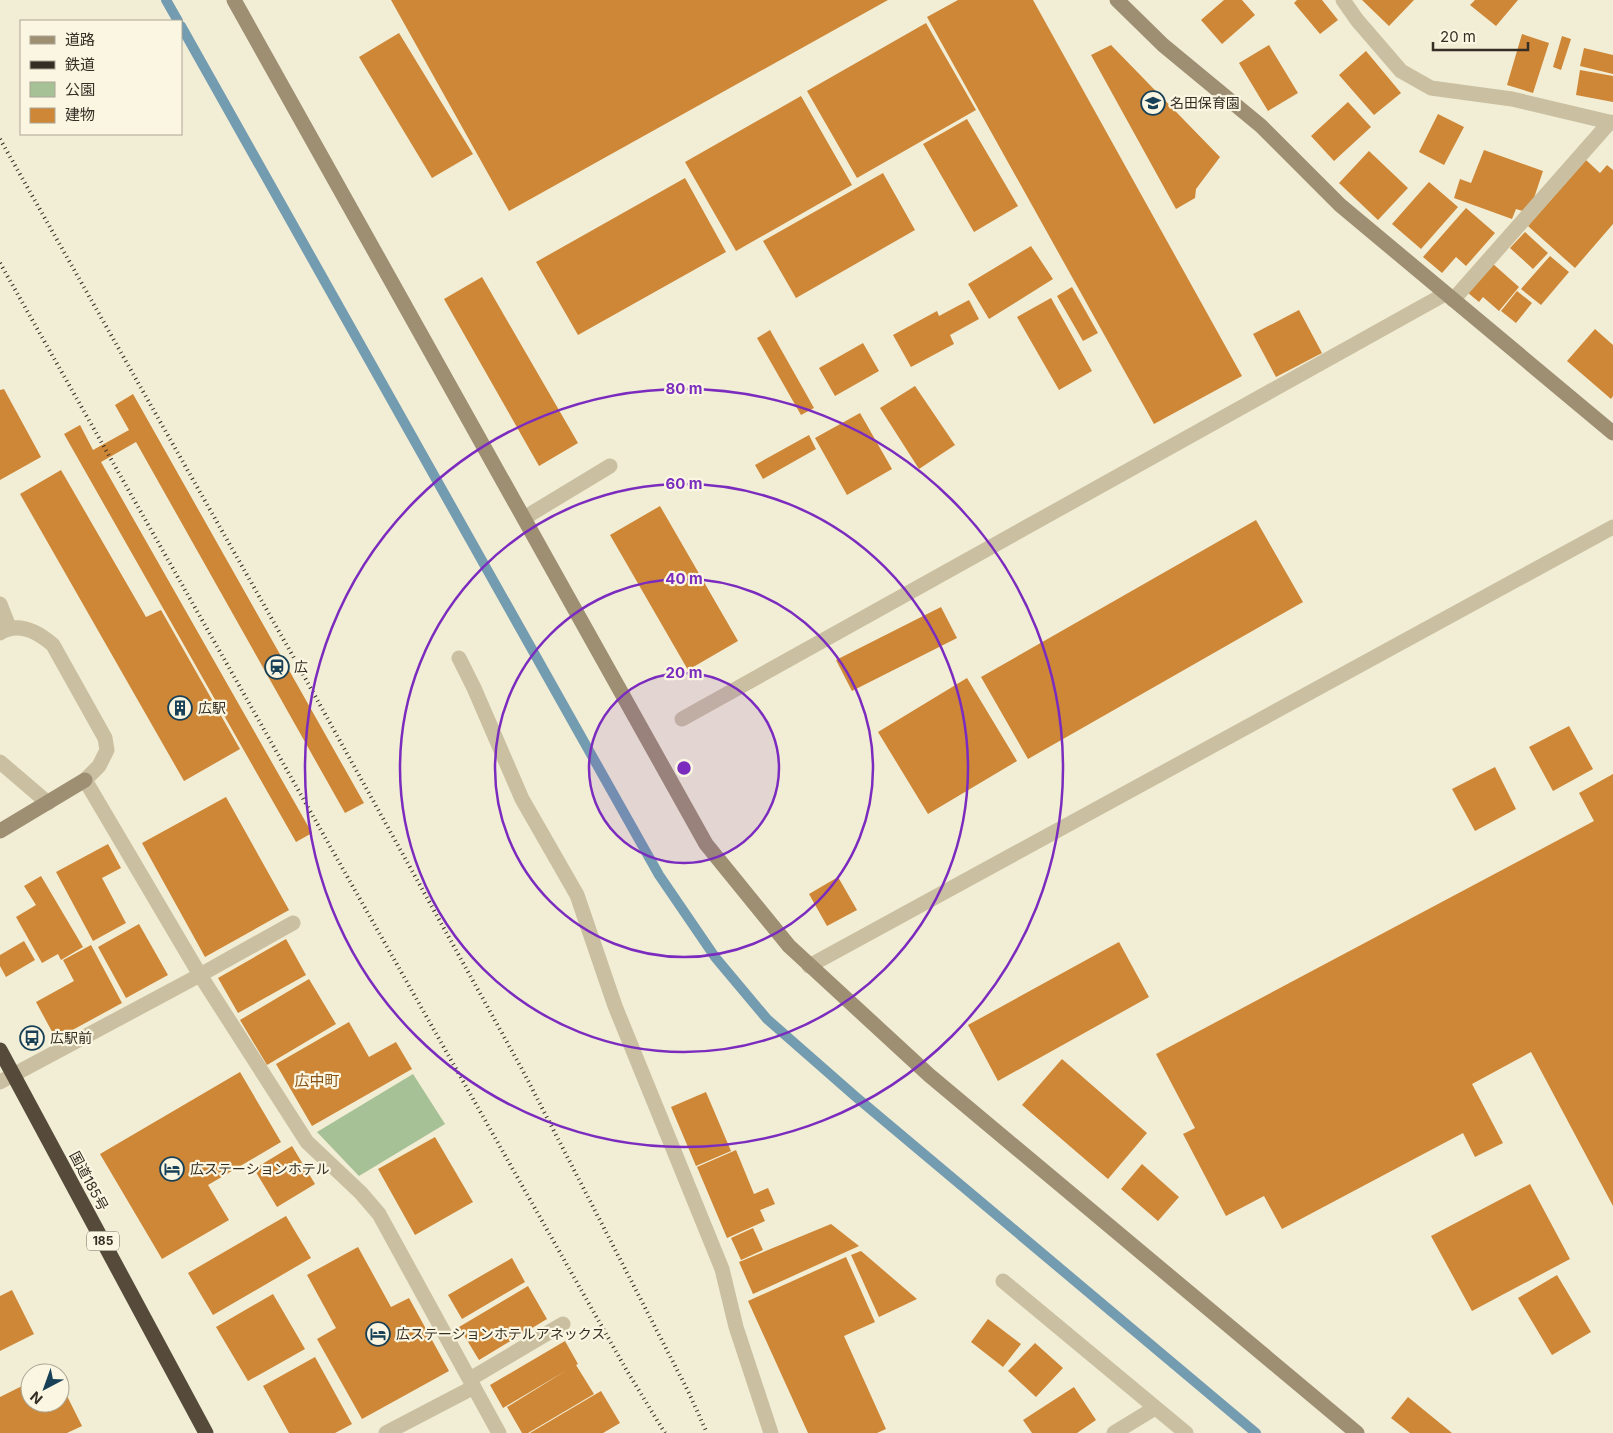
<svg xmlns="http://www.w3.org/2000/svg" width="1613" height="1433" viewBox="0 0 1613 1433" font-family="Inter,'Noto Sans JP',sans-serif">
	<rect width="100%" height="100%" fill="#f2edd5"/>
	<path fill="#a5c195" d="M413,1074L445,1124L359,1176L317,1132Z"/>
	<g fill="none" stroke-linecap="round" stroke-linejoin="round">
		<path stroke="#739cb1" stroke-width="10" d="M166,0L178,21
			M181,26L659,875L715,957L767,1019L856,1097L1256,1433"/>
	</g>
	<path fill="#ce8737" d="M391,0H888L509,211Z
		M958,0H1033L1242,376L1154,424L927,17Z
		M1224,0H1242L1255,15L1222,44L1201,20Z
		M1297,0H1322L1338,20L1320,34L1294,3Z
		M1362,0H1414L1389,26Z
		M1475,0H1518L1496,26L1470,5Z
		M926,23L976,110L857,178L807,91Z
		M399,33L473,154L432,178L359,57Z
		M1522,34L1549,43L1533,93L1507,85Z
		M1562,36L1571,39L1561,70L1553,67Z
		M1111,45L1220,157L1196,189L1195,198L1176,209L1091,55Z
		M1269,45L1298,93L1268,111L1239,63Z
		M1584,48L1613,55V74L1580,66Z
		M1366,51L1401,93L1374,115L1339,75Z
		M1580,70L1613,76V102L1576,95Z
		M801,96L852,185L736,251L685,162Z
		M1348,102L1371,127L1334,161L1311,136Z
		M1438,114L1464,127L1444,165L1419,152Z
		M967,119L1018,206L974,232L923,144Z
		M1484,150L1543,171L1529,213L1516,209L1512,219L1454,198L1460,179L1471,183Z
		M1369,151L1408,188L1378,220L1339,183Z
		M1586,160L1600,173L1607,165L1613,170V224L1575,268L1528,226Z
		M883,173L915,230L796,298L763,241Z
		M685,178L726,252L578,335L536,262Z
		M1429,182L1458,207L1421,249L1392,224Z
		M1466,208L1495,233L1466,266L1456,257L1442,273L1423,257Z
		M1525,232L1548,253L1533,269L1510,248Z
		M1031,246L1053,279L989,319L968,284Z
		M1550,256L1569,272L1541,305L1521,289Z
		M1492,263L1519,287L1499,311L1483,297L1479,302L1467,292Z
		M482,277L578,443L539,466L444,299Z
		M1072,287L1098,333L1083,341L1057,296Z
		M1517,291L1532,303L1516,323L1501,311Z
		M1051,298L1092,371L1059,390L1017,317Z
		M969,300L979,319L950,335L954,344L911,367L893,335L937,311L939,316Z
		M1299,310L1322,353L1276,377L1253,334Z
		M1595,329L1613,345V396L1611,399L1567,361Z
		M770,330L814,408L801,415L757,338Z
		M863,343L879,371L835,396L819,368Z
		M915,386L955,445L919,469L880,408Z
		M4,389L41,457L0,480V390Z
		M133,394L364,803L345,813L136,442L101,462L312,833L296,842L64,434L80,425L93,450L129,430L115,405Z
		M860,413L892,469L847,495L815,438Z
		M809,435L816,449L763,479L755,465Z
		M61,470L146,617L161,610L240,749L184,781L20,494Z
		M660,506L738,641L688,670L610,535Z
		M1256,520L1303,602L1028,759L981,677Z
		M941,607L957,638L852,691L836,660Z
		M967,678L1017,761L928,814L878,732Z
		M1569,726L1593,769L1553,791L1529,747Z
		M1495,767L1516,809L1475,831L1452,789Z
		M1613,774V1206L1531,1052L1472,1084L1503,1143L1475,1157L1463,1133L1282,1229L1264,1196L1226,1216L1183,1134L1195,1128L1156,1054L1594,821L1579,793Z
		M226,797L289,910L205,957L142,843Z
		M108,844L121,868L102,878L126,923L93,941L56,872Z
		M41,876L83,947L61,960L58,954L42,963L16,917L36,905L24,886Z
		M838,877L857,910L827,926L809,894Z
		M139,924L168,975L126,998L98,947Z
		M286,939L306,975L238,1013L218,978Z
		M24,941L35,960L6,977L0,966V955Z
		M1119,942L1149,997L998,1081L968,1025Z
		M91,945L122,1003L56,1039L36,1002L74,981L63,960Z
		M309,979L336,1024L267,1065L240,1020Z
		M349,1022L369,1057L396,1042L412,1069L312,1126L276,1064Z
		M1062,1059L1147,1133L1108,1179L1022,1105Z
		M240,1072L281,1142L208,1185L229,1220L162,1259L100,1154Z
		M706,1092L731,1151L696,1166L671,1107Z
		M435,1137L473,1202L415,1235L378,1169Z
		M292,1146L315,1184L277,1207L254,1169Z
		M736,1150L754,1194L768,1188L775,1204L760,1210L765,1221L727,1238L697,1167Z
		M1142,1164L1179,1197L1158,1221L1121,1189Z
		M1530,1184L1570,1259L1472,1311L1431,1236Z
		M286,1216L311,1258L213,1315L188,1273Z
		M831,1224L859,1246L753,1294L739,1262Z
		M753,1228L763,1250L741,1260L731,1238Z
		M358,1247L391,1307L409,1298L449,1371L362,1419L317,1339L336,1328L307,1275Z
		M861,1251L917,1299L879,1317L851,1255Z
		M846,1257L875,1322L844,1336L886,1429L877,1433H808L748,1301Z
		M512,1258L525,1282L462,1319L448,1295Z
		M1557,1275L1591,1332L1552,1355L1518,1298Z
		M528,1286L547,1319L479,1360L459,1327Z
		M12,1290L34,1334L0,1351V1296Z
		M273,1294L305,1349L248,1381L216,1327Z
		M988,1319L1021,1344L1003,1367L971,1342Z
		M565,1341L578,1364L576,1365L594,1394L528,1433H522L507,1407L567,1370L503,1408L490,1385Z
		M1035,1343L1063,1368L1036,1397L1008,1371Z
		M315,1357L352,1424L335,1433H289L263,1386Z
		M30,1382V1403H60V1382L82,1426L67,1433H0V1397Z
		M1074,1387L1096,1420L1077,1433H1032L1023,1420Z
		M601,1391L620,1423L603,1433H530Z
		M1408,1397L1452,1433H1410L1391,1418Z"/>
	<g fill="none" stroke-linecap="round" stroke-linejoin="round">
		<path stroke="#cac0a1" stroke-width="15" d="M524,518L610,466
			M0,604L9,627
			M459,658L474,688L522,799L577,895L615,1006L722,1269L736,1327L771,1433
			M682,719L1445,294
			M809,966L1613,527"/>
		<path stroke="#cac0a1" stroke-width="15" d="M1343,0L1357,20L1401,71L1431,88L1512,99L1613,123
			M1453,300L1610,122
			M0,633C19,621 38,632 53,645L105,738L107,750L99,766L85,780L200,975L307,1142L361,1193L379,1214L499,1433
			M0,762L48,803
			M0,1082L200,975L293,923
			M1003,1281L1186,1433
			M470,1379L563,1324
			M386,1433L474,1387
			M1114,1433L1155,1408"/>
		<path stroke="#9e8f72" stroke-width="15" d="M234,0L706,844L789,946L929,1075L1357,1433
			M1117,0L1163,45L1261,126L1340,205L1613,433
			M0,831L85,780"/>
		<path stroke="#564b3b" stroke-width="15" d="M0,1050L206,1433"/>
		<path stroke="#342e24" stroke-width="4" stroke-dasharray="1 4" stroke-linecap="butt" d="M0,139L294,658L523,1071L689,1393L707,1433
			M0,263L627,1371L665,1433"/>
	</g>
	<circle cx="684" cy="768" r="95" fill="#7b2cbf" fill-opacity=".12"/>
	<g fill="none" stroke="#7b2cbf" stroke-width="2.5">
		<circle cx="684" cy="768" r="95"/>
		<circle cx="684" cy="768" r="189"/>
		<circle cx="684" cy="768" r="284"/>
		<circle cx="684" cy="768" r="379"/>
	</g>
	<defs>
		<g id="school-ring" transform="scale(1.25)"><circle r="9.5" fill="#faf6e1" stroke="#184157" stroke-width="1.5"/><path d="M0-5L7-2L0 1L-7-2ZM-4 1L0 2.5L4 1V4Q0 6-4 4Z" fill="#184157"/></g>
		<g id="station-ring" transform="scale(1.25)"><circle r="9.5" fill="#faf6e1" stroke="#184157" stroke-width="1.5"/><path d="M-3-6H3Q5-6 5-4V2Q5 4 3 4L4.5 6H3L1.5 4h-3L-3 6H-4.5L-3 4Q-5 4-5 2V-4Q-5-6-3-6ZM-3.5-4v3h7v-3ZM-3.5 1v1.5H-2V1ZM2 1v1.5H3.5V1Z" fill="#184157"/></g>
		<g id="building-ring" transform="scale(1.25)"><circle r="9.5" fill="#faf6e1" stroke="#184157" stroke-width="1.5"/><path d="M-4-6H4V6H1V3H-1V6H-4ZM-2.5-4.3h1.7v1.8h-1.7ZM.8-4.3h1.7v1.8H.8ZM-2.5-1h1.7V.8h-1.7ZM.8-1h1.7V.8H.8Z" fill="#184157"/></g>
		<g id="bus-ring" transform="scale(1.25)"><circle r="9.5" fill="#faf6e1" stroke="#184157" stroke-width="1.5"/><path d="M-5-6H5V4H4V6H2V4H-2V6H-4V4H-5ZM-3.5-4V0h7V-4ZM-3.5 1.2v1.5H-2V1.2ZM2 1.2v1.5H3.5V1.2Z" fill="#184157"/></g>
		<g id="hotel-ring" transform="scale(1.25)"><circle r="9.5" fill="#faf6e1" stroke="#184157" stroke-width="1.5"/><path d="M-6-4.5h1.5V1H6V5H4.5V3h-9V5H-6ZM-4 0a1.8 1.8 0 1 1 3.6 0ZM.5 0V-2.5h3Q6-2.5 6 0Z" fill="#184157"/></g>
	</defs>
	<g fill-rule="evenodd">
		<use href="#school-ring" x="1153" y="103"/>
		<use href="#station-ring" x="277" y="667"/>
		<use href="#building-ring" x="180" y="708"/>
		<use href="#bus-ring" x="32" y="1038"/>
		<use href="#hotel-ring" x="172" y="1169"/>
		<use href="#hotel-ring" x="378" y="1334"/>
	</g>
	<g text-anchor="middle" stroke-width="4.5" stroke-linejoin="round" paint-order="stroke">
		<rect fill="#faf6e1" stroke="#6f6a5d" stroke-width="1" x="87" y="1231.5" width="32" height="19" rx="4"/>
		<g font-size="12" font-weight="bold" fill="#342e24">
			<text x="103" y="1245">185</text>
		</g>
		<g font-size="14" fill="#342e24" stroke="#faf6e1" text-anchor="start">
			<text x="1170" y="108">名田保育園</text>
			<text x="294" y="672">広</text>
			<text x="198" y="713">広駅</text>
			<text x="50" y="1043">広駅前</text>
			<text x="190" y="1174">広ステーションホテル</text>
			<text x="396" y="1339">広ステーションホテルアネックス</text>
		</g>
		<g font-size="14" fill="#342e24" stroke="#faf6e1">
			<text transform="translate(89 1181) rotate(62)" y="5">国道185号</text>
		</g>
		<g font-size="15" fill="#875319" stroke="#faf6e1">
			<text x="317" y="1086">広中町</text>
		</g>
	</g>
	<circle cx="684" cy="768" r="8" fill="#7b2cbf" stroke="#faf6e1" stroke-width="2.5"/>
	<g font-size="15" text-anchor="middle" font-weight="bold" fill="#7b2cbf" stroke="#faf6e1" stroke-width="4.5" stroke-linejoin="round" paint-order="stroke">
		<text x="684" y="394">80 m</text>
		<text x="684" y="489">60 m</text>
		<text x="684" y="584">40 m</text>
		<text x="684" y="678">20 m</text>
	</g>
	<rect x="20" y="20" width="162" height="115" fill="#faf6e1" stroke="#aba695"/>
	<rect x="30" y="36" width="25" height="8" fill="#9e8f72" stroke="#aba695"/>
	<text x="65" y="45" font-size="15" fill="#342e24">道路</text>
	<rect x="30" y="61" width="25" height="8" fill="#342e24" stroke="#aba695"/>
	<text x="65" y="70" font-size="15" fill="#342e24">鉄道</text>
	<rect x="30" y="82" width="25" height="15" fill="#a5c195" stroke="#aba695"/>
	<text x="65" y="95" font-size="15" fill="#342e24">公園</text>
	<rect x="30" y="108" width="25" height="15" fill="#ce8737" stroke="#aba695"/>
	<text x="65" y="120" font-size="15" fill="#342e24">建物</text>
	<g transform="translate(45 1388) rotate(221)"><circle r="24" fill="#faf6e1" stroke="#aba695"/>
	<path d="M0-4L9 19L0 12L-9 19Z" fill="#184157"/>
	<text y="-8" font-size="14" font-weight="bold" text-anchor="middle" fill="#342e24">N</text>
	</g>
	<path d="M1433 42v8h95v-8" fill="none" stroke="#342e24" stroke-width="2.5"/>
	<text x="1440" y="42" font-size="15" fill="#342e24" stroke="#faf6e1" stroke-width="4" paint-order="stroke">20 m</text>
</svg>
